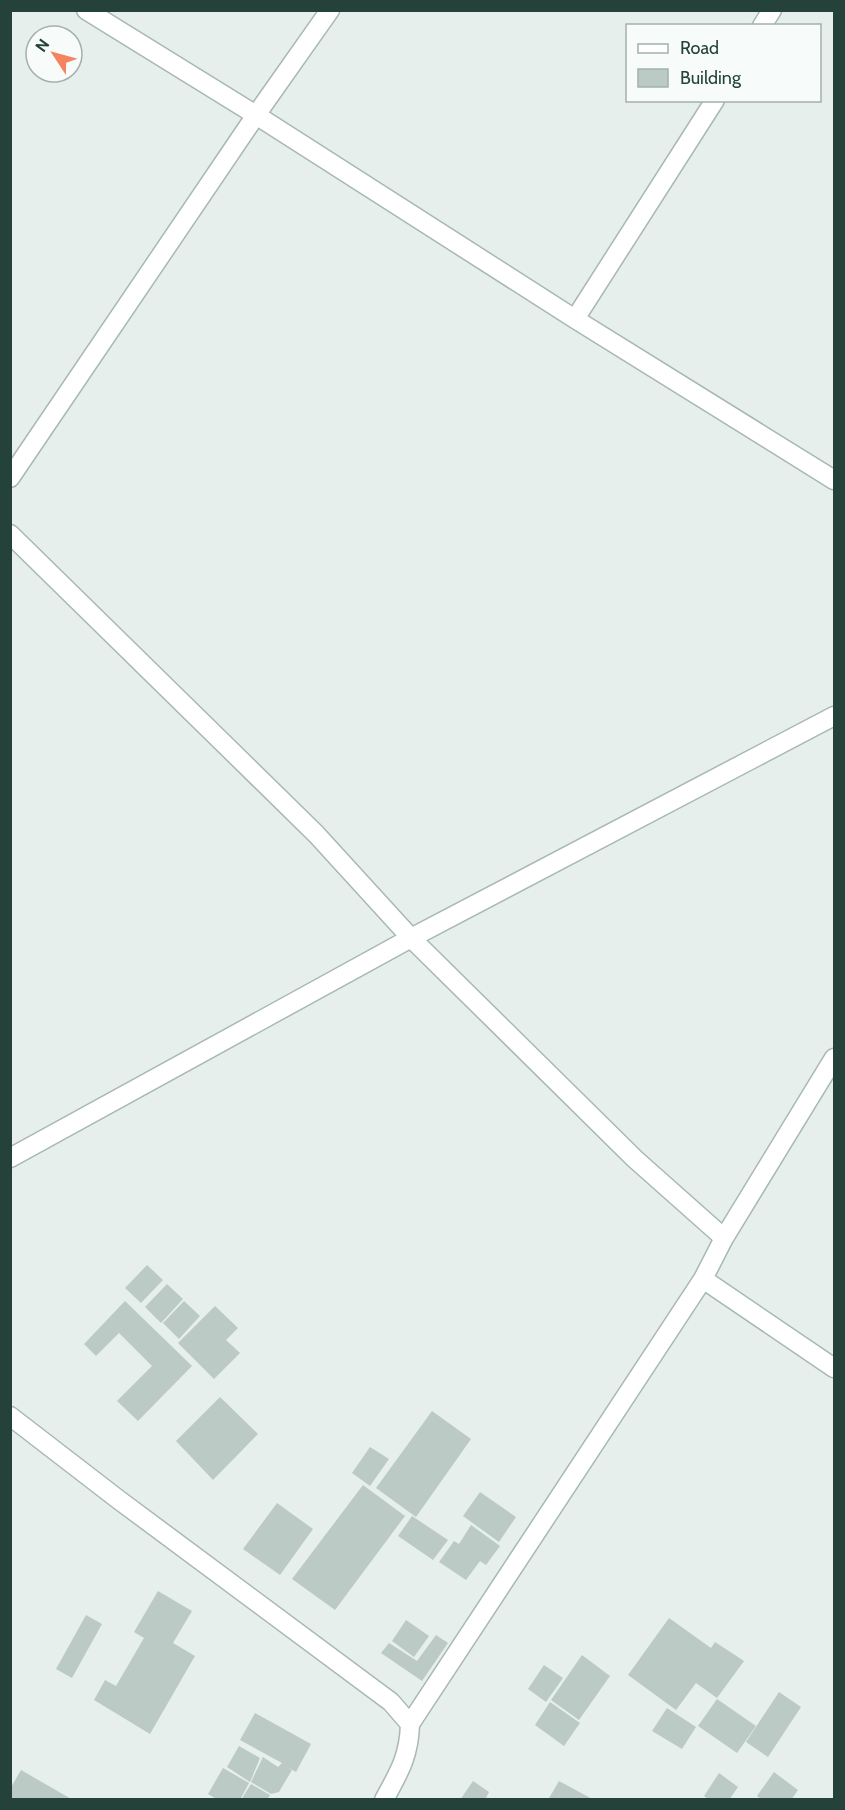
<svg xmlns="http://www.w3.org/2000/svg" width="845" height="1810" viewBox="0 0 845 1810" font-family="Cabin,sans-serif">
	<rect width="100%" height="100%" fill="#e6efeb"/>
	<path fill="#bbcac4" d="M147,1265L163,1280L141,1303L125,1288Z
		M167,1284L183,1299L161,1323L145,1307Z
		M125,1301L192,1366L138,1421L117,1401L152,1366L119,1333L96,1356L84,1344Z
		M184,1301L200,1316L179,1339L163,1323Z
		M215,1306L238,1328L226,1340L240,1353L214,1379L178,1343Z
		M220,1397L258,1434L213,1480L176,1441Z
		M432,1411L471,1439L416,1517L376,1488Z
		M370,1447L389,1459L370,1486L352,1473Z
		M363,1485L405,1516L335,1610L292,1579Z
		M480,1492L516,1517L499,1542L463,1516Z
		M277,1503L313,1529L280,1575L243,1549Z
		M412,1516L448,1540L433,1560L398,1536Z
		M471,1525L500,1546L486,1565L480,1561L466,1580L439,1562L454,1541L459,1544Z
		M158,1591L192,1611L173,1643L195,1656L150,1734L94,1700L105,1680L116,1686L144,1638L134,1632Z
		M86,1615L102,1624L72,1678L56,1669Z
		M669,1618L711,1648L715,1642L744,1661L717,1698L696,1683L676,1710L628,1675Z
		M406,1620L429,1636L414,1657L392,1641Z
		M436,1635L448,1643L422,1681L381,1653L389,1643L417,1661Z
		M582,1655L610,1676L579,1720L551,1700Z
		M544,1665L563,1678L546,1702L528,1689Z
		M779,1692L801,1707L768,1757L746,1742Z
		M717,1699L756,1726L737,1753L698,1726Z
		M550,1702L580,1723L564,1746L535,1725Z
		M667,1708L696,1727L682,1749L652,1731Z
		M255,1713L311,1744L296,1772L286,1766L292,1770L279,1792L271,1794L251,1782L263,1757L278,1767L282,1763L240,1740Z
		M239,1746L260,1758L250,1782L227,1767Z
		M223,1768L249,1783L240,1800H218L208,1794Z
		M21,1770L73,1800H10V1789Z
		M774,1772L798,1790L791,1800H762L757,1796Z
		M719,1773L738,1787L729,1800H709L704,1796Z
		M473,1781L489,1792L485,1800H460Z
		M559,1781L594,1800H548Z
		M251,1784L270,1795L267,1800H241Z"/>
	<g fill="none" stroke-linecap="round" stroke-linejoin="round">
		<g stroke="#a8b8b2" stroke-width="21">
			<path id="minor" d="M86,10L256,115L575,319L834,480
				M762,26L772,10
				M575,319L715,100
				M10,478L256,115L330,10
				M10,534L316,834L411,938L635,1159L724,1238
				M10,1158L411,938L834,716
				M703,1279L834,1368
				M410,1724L703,1279L724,1238L834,1058"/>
		</g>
		<g stroke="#a8b8b2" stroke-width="21">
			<path id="tertiary" d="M10,1416L119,1500L391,1702L410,1724C409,1757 399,1772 384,1800"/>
		</g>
		<use href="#minor" stroke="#fff" stroke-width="18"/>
		<use href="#tertiary" stroke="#fff" stroke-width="18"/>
	</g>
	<rect width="845" height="1810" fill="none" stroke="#24423a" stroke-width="24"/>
	<rect x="626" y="24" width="195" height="78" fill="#f7fbf9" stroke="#a3b1ad" stroke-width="1.5"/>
	<rect x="638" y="44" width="30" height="9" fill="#ffffff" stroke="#a3b1ad" stroke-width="1.5"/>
	<text x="680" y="54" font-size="18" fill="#24423a">Road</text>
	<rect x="638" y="69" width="30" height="18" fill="#bbcac4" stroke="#a3b1ad" stroke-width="1.5"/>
	<text x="680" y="84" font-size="18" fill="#24423a">Building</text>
	<g transform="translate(54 54) rotate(306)"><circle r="28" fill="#f7fbf9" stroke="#a3b1ad" stroke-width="1.5"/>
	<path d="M0-4.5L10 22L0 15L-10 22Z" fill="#f4845f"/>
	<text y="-9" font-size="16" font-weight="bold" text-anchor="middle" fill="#24423a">N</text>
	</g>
</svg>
